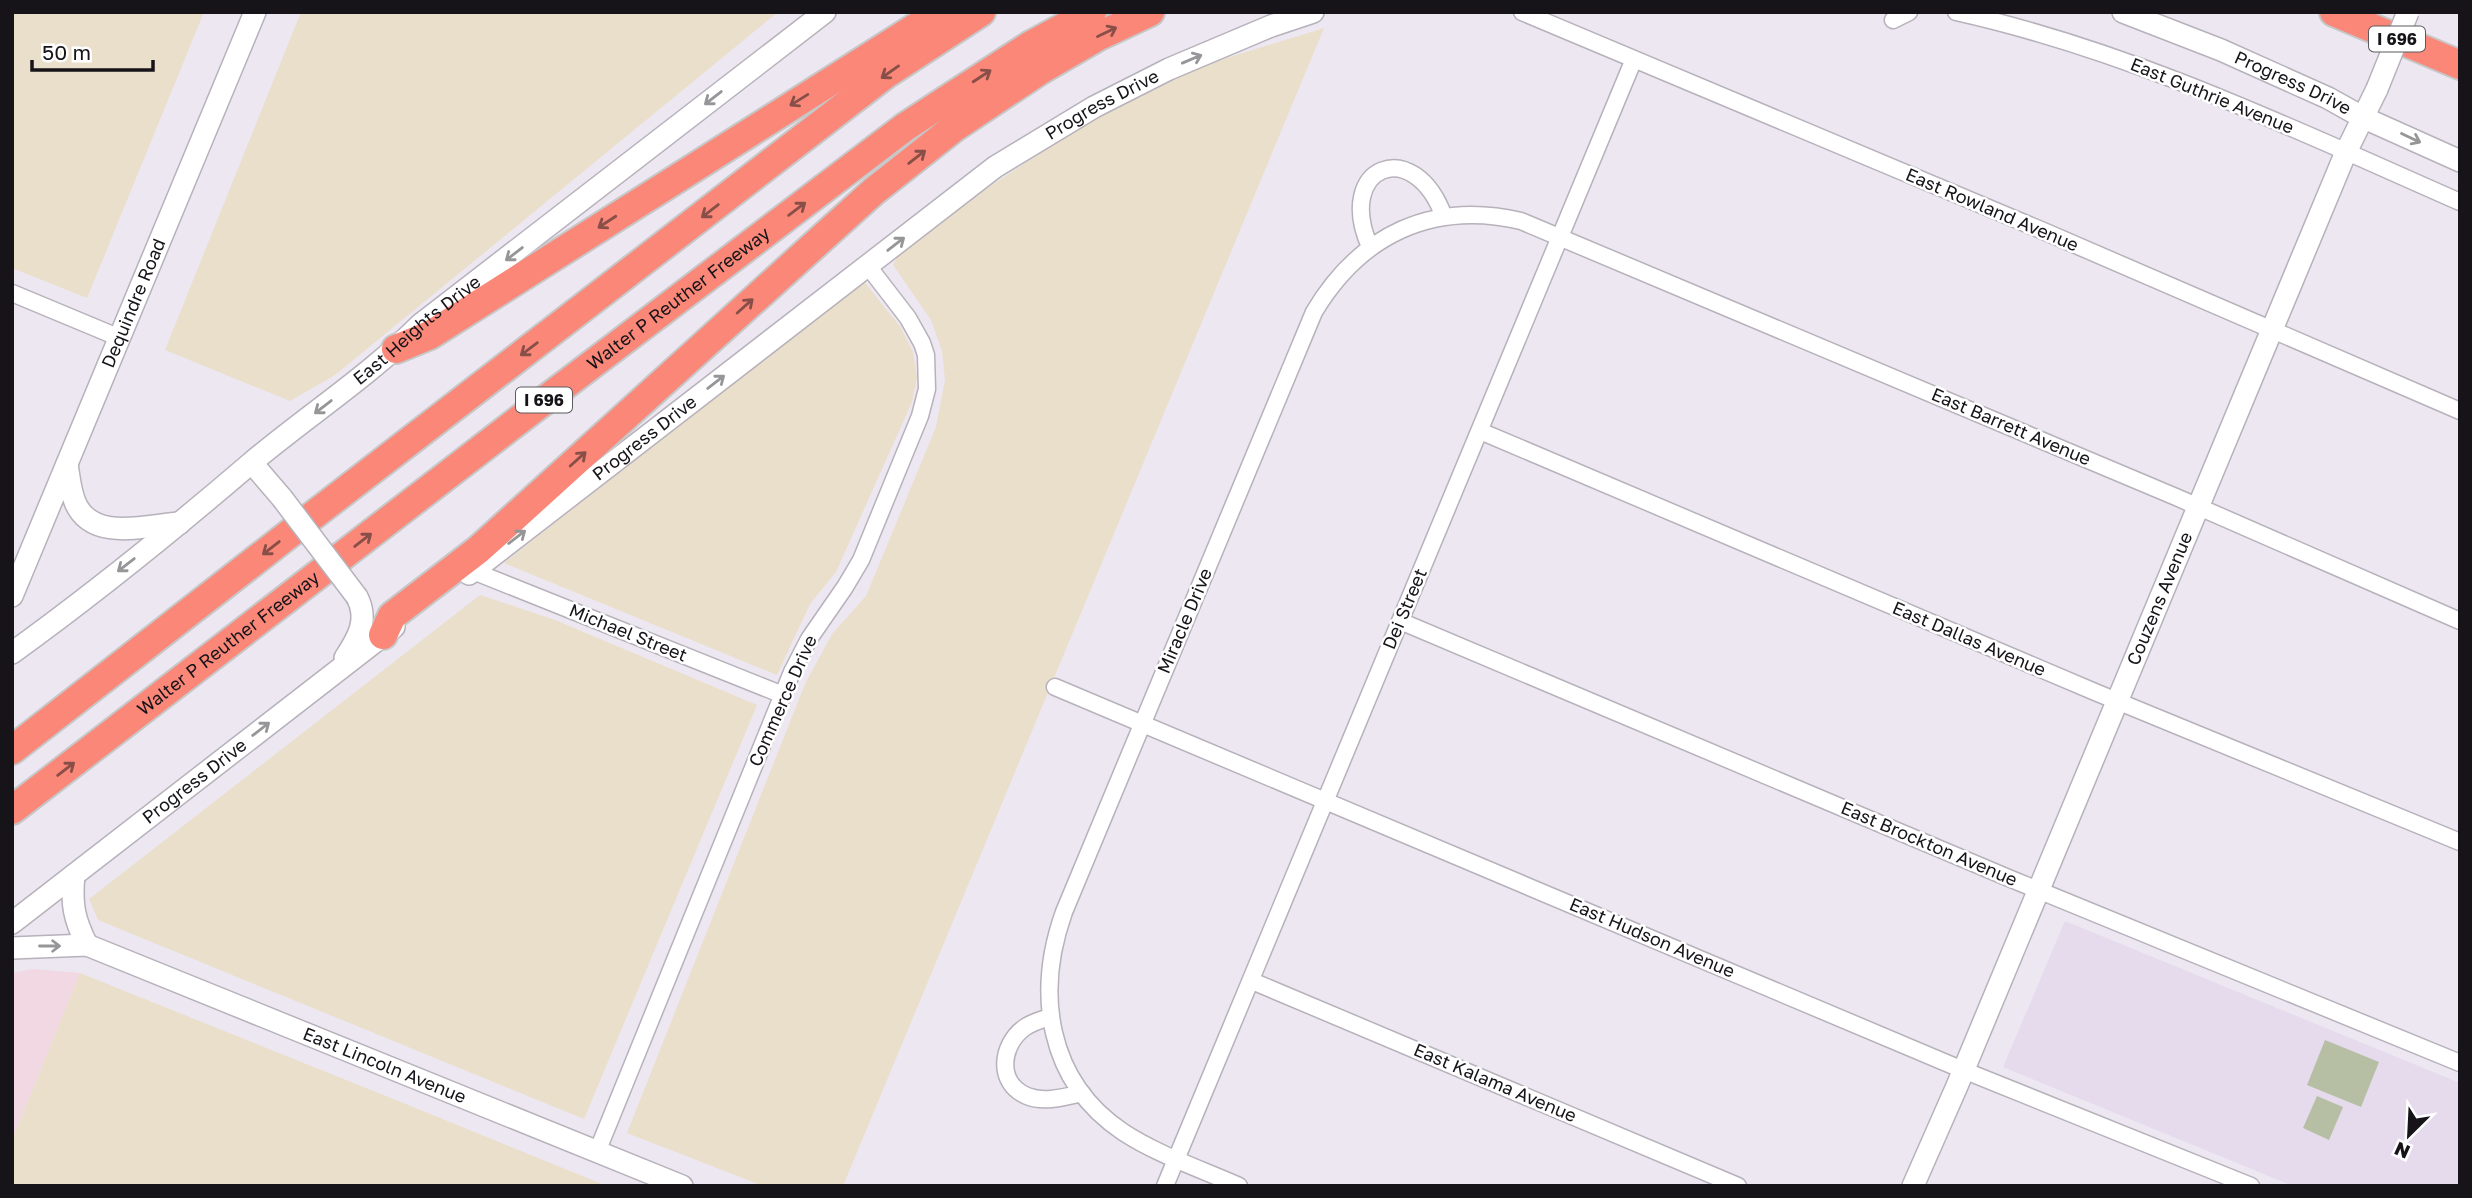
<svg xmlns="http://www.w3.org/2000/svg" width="2472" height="1198" viewBox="0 0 2472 1198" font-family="'Golos Text',sans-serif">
	<rect width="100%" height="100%" fill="#ede7f2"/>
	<path fill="#f1d8e2" d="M33,969L80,973L12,1140V973Z"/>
	<path fill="#eadfca" d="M12,12H204L87,298L12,268Z
		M301,12H778L335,375L290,401L165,350Z
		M1324,28L843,1186H763L627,1133L805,684L832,634L866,596L936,427L945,380L942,351L931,320L893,265L898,255L977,195L1063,138L1129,100L1204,65Z
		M863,280L901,328L913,352L917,377L912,402L836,572L810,604L777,675L504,563Z
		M480,595L555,620L757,705L584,1119L98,920L89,899Z
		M80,973L391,1098L607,1186H12V1140Z"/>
	<path fill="#e5dbed" d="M2065,921L2460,1083V1186H2293L2003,1067Z"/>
	<path fill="#b6bfa4" d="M2325,1040L2379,1062L2361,1107L2307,1085Z
		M2317,1096L2343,1107L2329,1140L2303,1128Z"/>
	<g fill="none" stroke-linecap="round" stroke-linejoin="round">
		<g stroke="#b7b1bb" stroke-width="19">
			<path id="street" d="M1522,12L2041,230L2460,411
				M1956,12C2132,51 2296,130 2460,202
				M1893,20L1909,12
				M1370,247C1334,166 1414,134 1444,217
				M12,293L120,338
				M1480,431L2095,692L2460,842
				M473,571L783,695
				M1400,621L2011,879L2460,1063
				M1055,687L1963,1070L2251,1186
				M1252,981L1738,1186
				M1050,1017C1041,1020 1032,1022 1024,1028C1001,1045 996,1083 1027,1096C1044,1103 1064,1097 1082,1093
				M597,1152L792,672L809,639L845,587L861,560L920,416L927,389L926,355L922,343L908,318L868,266
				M1165,1186L1634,59
				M1239,1186C1201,1169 1158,1155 1123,1132C1047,1081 1035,993 1064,912L1314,312C1360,235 1432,200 1521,221L2176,497L2460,621"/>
		</g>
		<g stroke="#b7b1bb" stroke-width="24">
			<g id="secondary">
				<path id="s1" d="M2123,12L2221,50L2328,98L2362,117L2460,161"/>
				<path d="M252,463L282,498"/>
				<path d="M67,464C69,476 70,490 75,502C92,543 147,525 180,523"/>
				<path id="s2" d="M469,574L995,167L1094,107L1169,69L1271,26L1313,12"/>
				<path id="s3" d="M12,596L255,12"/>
				<path id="s4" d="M12,653C95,593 174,529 251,463C307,416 369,376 421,324L825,12"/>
				<path d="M345,658C358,638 369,620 357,597"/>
				<path d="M74,875C71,904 74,919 87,945"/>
				<path id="s5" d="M12,923L394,627"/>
				<path id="s6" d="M12,948L87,945L682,1186"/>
				<path id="s7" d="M1913,1186L1957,1086L2346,152L2377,89"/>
			</g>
		</g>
		<g stroke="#c7c7c8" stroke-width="32">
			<g id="highway">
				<path d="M2334,12L2460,65"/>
				<path d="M396,349L430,335L940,12"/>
				<path d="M383,635L392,616L478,550L874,191L955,127L1039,71L1099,36L1150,12"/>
				<path d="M12,750L311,517L886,74L981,12"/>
				<path id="s8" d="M12,810L541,403L905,127L1031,45L1092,12"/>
			</g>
		</g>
		<use href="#street" stroke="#fff" stroke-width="16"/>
		<use href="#secondary" stroke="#fff" stroke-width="21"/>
		<use href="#highway" stroke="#fa8778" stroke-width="28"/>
		<g stroke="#b7b1bb" stroke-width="24" stroke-linecap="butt">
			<path id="secondary-bridge" d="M2377,89L2408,12
				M282,498L357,597"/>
		</g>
		<use href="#secondary-bridge" stroke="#fff" stroke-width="21"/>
	</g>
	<defs><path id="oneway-shaft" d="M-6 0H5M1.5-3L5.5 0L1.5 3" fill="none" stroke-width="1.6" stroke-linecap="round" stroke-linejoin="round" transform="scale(1.75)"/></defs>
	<g stroke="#884e48">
		<use href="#oneway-shaft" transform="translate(1107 32) rotate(-26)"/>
		<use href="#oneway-shaft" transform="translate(890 72) rotate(145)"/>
		<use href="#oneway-shaft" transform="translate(982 76) rotate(-33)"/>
		<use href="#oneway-shaft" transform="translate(799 100) rotate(148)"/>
		<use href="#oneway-shaft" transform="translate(917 157) rotate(-38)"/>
		<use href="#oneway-shaft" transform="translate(797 209) rotate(-37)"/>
		<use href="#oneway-shaft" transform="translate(710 211) rotate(142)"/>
		<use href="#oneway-shaft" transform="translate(607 222) rotate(147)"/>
		<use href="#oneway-shaft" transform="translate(745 306) rotate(-42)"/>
		<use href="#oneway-shaft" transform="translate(529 349) rotate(143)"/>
		<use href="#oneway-shaft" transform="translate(578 459) rotate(-42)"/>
		<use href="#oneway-shaft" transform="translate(363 540) rotate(-38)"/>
		<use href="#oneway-shaft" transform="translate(271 548) rotate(142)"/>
		<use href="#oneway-shaft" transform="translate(66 769) rotate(-38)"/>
	</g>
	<g stroke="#969597">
		<use href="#oneway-shaft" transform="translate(1192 59) rotate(-23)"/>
		<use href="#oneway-shaft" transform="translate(713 98) rotate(142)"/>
		<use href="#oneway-shaft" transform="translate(2411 138) rotate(25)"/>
		<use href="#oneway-shaft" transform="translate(896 244) rotate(-38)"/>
		<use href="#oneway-shaft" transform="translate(514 254) rotate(142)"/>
		<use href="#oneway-shaft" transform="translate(716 382) rotate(-38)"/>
		<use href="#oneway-shaft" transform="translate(323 407) rotate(142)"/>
		<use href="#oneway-shaft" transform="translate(517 537) rotate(-38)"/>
		<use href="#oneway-shaft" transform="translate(126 565) rotate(142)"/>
		<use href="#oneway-shaft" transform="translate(261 729) rotate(-38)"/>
		<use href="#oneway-shaft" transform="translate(50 946)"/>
	</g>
	<g text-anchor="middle" stroke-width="5" stroke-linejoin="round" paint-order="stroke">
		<g fill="#fff" stroke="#5c5a5d" stroke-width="2">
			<rect x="2369" y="26.5" width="56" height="25" rx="5"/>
			<rect x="516" y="387.5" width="56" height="25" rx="5"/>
		</g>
		<g font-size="16" font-weight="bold" fill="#161418">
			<text x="2397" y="45">I 696</text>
			<text x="544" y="406">I 696</text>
		</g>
		<g font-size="18" fill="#161418" stroke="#fff">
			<text dy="6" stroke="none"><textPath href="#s1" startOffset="184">Progress Drive</textPath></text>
			<text transform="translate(2212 96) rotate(22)" y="6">East Guthrie Avenue</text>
			<text dy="6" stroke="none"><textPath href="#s2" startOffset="789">Progress Drive</textPath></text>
			<text transform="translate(1992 210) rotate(23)" y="6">East Rowland Avenue</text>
			<text dy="6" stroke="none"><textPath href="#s8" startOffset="840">Walter P Reuther Freeway</textPath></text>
			<text dy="6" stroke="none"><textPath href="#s3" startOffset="317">Dequindre Road</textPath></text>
			<text dy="6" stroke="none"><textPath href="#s4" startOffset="518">East Heights Drive</textPath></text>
			<text transform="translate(2011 427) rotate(23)" y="6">East Barrett Avenue</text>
			<text dy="6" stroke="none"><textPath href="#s2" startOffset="222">Progress Drive</textPath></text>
			<text dy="6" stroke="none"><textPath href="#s7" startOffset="637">Couzens Avenue</textPath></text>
			<text transform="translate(1405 609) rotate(-67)" y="6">Dei Street</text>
			<text transform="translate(1185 621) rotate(-67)" y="6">Miracle Drive</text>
			<text transform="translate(628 633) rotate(22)" y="6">Michael Street</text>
			<text transform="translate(1969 639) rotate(23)" y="6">East Dallas Avenue</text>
			<text dy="6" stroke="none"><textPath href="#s8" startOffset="273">Walter P Reuther Freeway</textPath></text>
			<text transform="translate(783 701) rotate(-66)" y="6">Commerce Drive</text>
			<text dy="6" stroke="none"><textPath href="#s5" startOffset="231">Progress Drive</textPath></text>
			<text transform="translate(1929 844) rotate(23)" y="6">East Brockton Avenue</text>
			<text transform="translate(1652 938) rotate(23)" y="6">East Hudson Avenue</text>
			<text dy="6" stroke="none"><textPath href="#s6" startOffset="396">East Lincoln Avenue</textPath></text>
			<text transform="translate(1495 1083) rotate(23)" y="6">East Kalama Avenue</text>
		</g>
	</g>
	<rect width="2472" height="1198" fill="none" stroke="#161418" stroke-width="28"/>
	<g transform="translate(2409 1135) rotate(204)" stroke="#ffffff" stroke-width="5" paint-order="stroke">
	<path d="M0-5L12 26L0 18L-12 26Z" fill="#161418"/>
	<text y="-10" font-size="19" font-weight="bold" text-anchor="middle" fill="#161418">N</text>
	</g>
	<path d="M32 60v10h121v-10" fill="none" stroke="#161418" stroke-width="3.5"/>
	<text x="42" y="60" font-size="21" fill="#161418" stroke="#ffffff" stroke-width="5" paint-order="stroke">50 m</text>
</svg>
